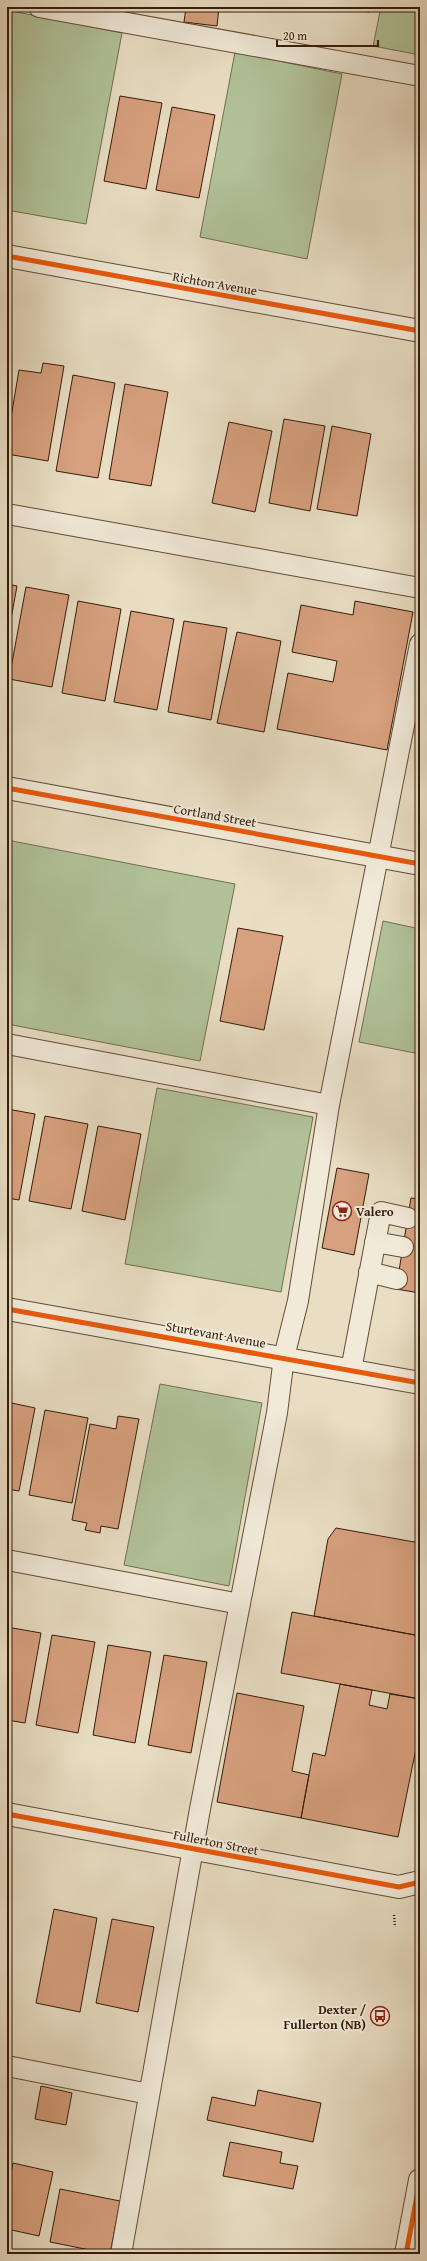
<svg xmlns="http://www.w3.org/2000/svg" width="427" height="2261" viewBox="0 0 427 2261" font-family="'Gentium Book Plus',serif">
	<rect width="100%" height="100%" fill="#e9dec4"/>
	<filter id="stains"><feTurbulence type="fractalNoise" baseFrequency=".005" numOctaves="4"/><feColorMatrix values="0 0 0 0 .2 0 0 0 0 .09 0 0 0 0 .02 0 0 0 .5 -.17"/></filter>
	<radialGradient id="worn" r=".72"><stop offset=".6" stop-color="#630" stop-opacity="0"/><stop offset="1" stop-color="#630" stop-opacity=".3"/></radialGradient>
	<path fill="#b1c299" stroke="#736e52" d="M381,7H420V55L373,46Z
		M7,10L122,33L86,224L7,210Z
		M235,52L342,74L307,259L200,237Z
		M7,840L235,884L200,1061L7,1024Z
		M383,921L420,929V1054L359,1042Z
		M157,1088L313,1117L281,1292L125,1264Z
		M160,1384L262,1403L229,1586L124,1565Z"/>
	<path fill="#d7a07e" stroke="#351b0b" d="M186,7H219L217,26L184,22Z
		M341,7H370L369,12Z
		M120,96L162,103L146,189L104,181Z
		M172,107L215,115L199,198L156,190Z
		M43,363L64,366L48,461L7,454V441L19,370L41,373Z
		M73,375L115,383L98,478L56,471Z
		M125,384L168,392L151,486L109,479Z
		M284,419L325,426L310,511L269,503Z
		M229,422L272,431L255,512L212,503Z
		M332,426L371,434L357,516L317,509Z
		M7,584L17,586L7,641Z
		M26,587L69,595L52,687L9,679Z
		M78,601L121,609L105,701L62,693Z
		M355,601L413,612L387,750L277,729L288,673L333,682L337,661L292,652L301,605L353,615Z
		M131,611L174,619L157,710L114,702Z
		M184,621L227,628L211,720L168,712Z
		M237,632L281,641L264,732L217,723Z
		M238,928L283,936L264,1030L220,1021Z
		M7,1109L35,1114L19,1200L7,1198Z
		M45,1116L88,1124L71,1209L29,1201Z
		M98,1126L141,1134L125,1220L82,1211Z
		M337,1168L369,1174L354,1255L322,1248Z
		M411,1198L420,1199V1293L396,1289Z
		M7,1402L35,1408L19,1491L7,1489Z
		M45,1410L88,1418L72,1503L29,1495Z
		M118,1416L139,1419L118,1529L101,1526L100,1533L85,1530L87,1523L72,1520L90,1424L116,1429Z
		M336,1528L420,1543V1636L314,1616L328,1539Z
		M292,1612L420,1636V1699L281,1673Z
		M7,1627L41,1633L25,1723L7,1720Z
		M52,1635L95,1642L78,1733L36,1725Z
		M108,1645L151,1652L135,1743L93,1735Z
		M164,1655L207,1662L191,1753L148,1745Z
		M340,1684L372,1690L369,1705L387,1709L390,1694L420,1699V1729L398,1837L301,1818L313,1753L325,1756Z
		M237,1693L304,1706L292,1771L309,1775L301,1818L217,1802Z
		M54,1909L97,1918L80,2012L36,2003Z
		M112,1919L154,1927L138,2012L96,2003Z
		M41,2086L72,2093L66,2125L35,2119Z
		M258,2090L321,2103L313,2142L207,2120L212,2097L255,2106Z
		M230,2142L282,2152L280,2163L298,2166L293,2189L223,2176Z
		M13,2163L53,2172L39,2236L7,2229V2193Z
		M60,2189L120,2201L110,2254L50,2242Z"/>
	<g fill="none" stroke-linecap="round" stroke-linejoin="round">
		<g stroke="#624c39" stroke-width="22">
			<path id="service" d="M39,7L420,76
				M7,514L420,588
				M7,1044L329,1105
				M375,1242L403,1247
				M369,1272L397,1279
				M351,1370L381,1212L408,1218
				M7,1560L240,1604
				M7,2066L149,2094
				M121,2254L200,1809L277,1413L284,1357L298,1301L329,1105L420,644"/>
		</g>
		<g stroke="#624c39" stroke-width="24">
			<path id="minor" d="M7,256L420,331
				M7,788L420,864
				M7,1309L420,1383
				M7,1814L399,1887L420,1882"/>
		</g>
		<g stroke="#624c39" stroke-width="24">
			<path id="tertiary" d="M406,2254L420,2180"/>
		</g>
		<path stroke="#351b0b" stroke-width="2.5" stroke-dasharray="1 2" stroke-linecap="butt" d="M417,1791H420
			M394,1915L395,1927"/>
		<use href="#service" stroke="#f1ead9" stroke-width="20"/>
		<use href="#minor" stroke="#f1ead9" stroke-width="22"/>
		<use href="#tertiary" stroke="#f1ead9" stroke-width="22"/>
		<g stroke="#f1ead9" stroke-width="8">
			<path id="cycleway" d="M7,256L420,331
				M7,788L420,864
				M7,1309L420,1383
				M7,1814L399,1887L420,1882
				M406,2254L420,2180"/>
		</g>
		<use href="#cycleway" stroke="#e8590c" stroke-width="5"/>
	</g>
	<defs>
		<g id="supermarket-ring" transform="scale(1)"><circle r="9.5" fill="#f1ead9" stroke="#8f2418" stroke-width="1.5"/><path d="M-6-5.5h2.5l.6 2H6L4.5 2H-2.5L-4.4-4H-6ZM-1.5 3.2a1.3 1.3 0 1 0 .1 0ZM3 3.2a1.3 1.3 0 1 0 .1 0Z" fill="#8f2418"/></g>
		<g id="bus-ring" transform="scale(1)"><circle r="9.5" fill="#f1ead9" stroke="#8f2418" stroke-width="1.5"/><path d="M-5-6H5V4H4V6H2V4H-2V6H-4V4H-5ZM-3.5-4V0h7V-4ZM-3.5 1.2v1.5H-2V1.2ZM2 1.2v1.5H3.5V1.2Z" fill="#8f2418"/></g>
	</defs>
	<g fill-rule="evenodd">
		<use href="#supermarket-ring" x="342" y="1211"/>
		<use href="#bus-ring" x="380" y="2016"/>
	</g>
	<g text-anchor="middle" stroke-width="4" stroke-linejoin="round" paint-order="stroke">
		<g font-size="13" fill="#351b0b" stroke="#f1ead9">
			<text transform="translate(215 283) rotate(10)" y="5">Richton Avenue</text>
			<text transform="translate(215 815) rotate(10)" y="5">Cortland Street</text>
			<text transform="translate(216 1334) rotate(10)" y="5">Sturtevant Avenue</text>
			<text transform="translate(216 1842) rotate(11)" y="5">Fullerton Street</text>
		</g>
		<g font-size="13" font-weight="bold" fill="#351b0b" stroke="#f1ead9" text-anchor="start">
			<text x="356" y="1216">Valero</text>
			<text x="366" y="2014" text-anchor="end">Dexter /<tspan x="366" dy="15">Fullerton (NB)</tspan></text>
		</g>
	</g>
	<rect width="427" height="2261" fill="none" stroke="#e9dec4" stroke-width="24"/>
	<rect x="8" y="8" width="411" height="2245" fill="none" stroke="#351b0b" stroke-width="2"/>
	<rect x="12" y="12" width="403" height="2237" fill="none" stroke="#351b0b"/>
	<path d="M277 40v6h101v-6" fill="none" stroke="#351b0b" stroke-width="2"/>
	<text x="283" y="40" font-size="12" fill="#351b0b" stroke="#f1ead9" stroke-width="3" paint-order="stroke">20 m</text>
	<rect width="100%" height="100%" filter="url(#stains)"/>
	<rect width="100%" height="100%" fill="url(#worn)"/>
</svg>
